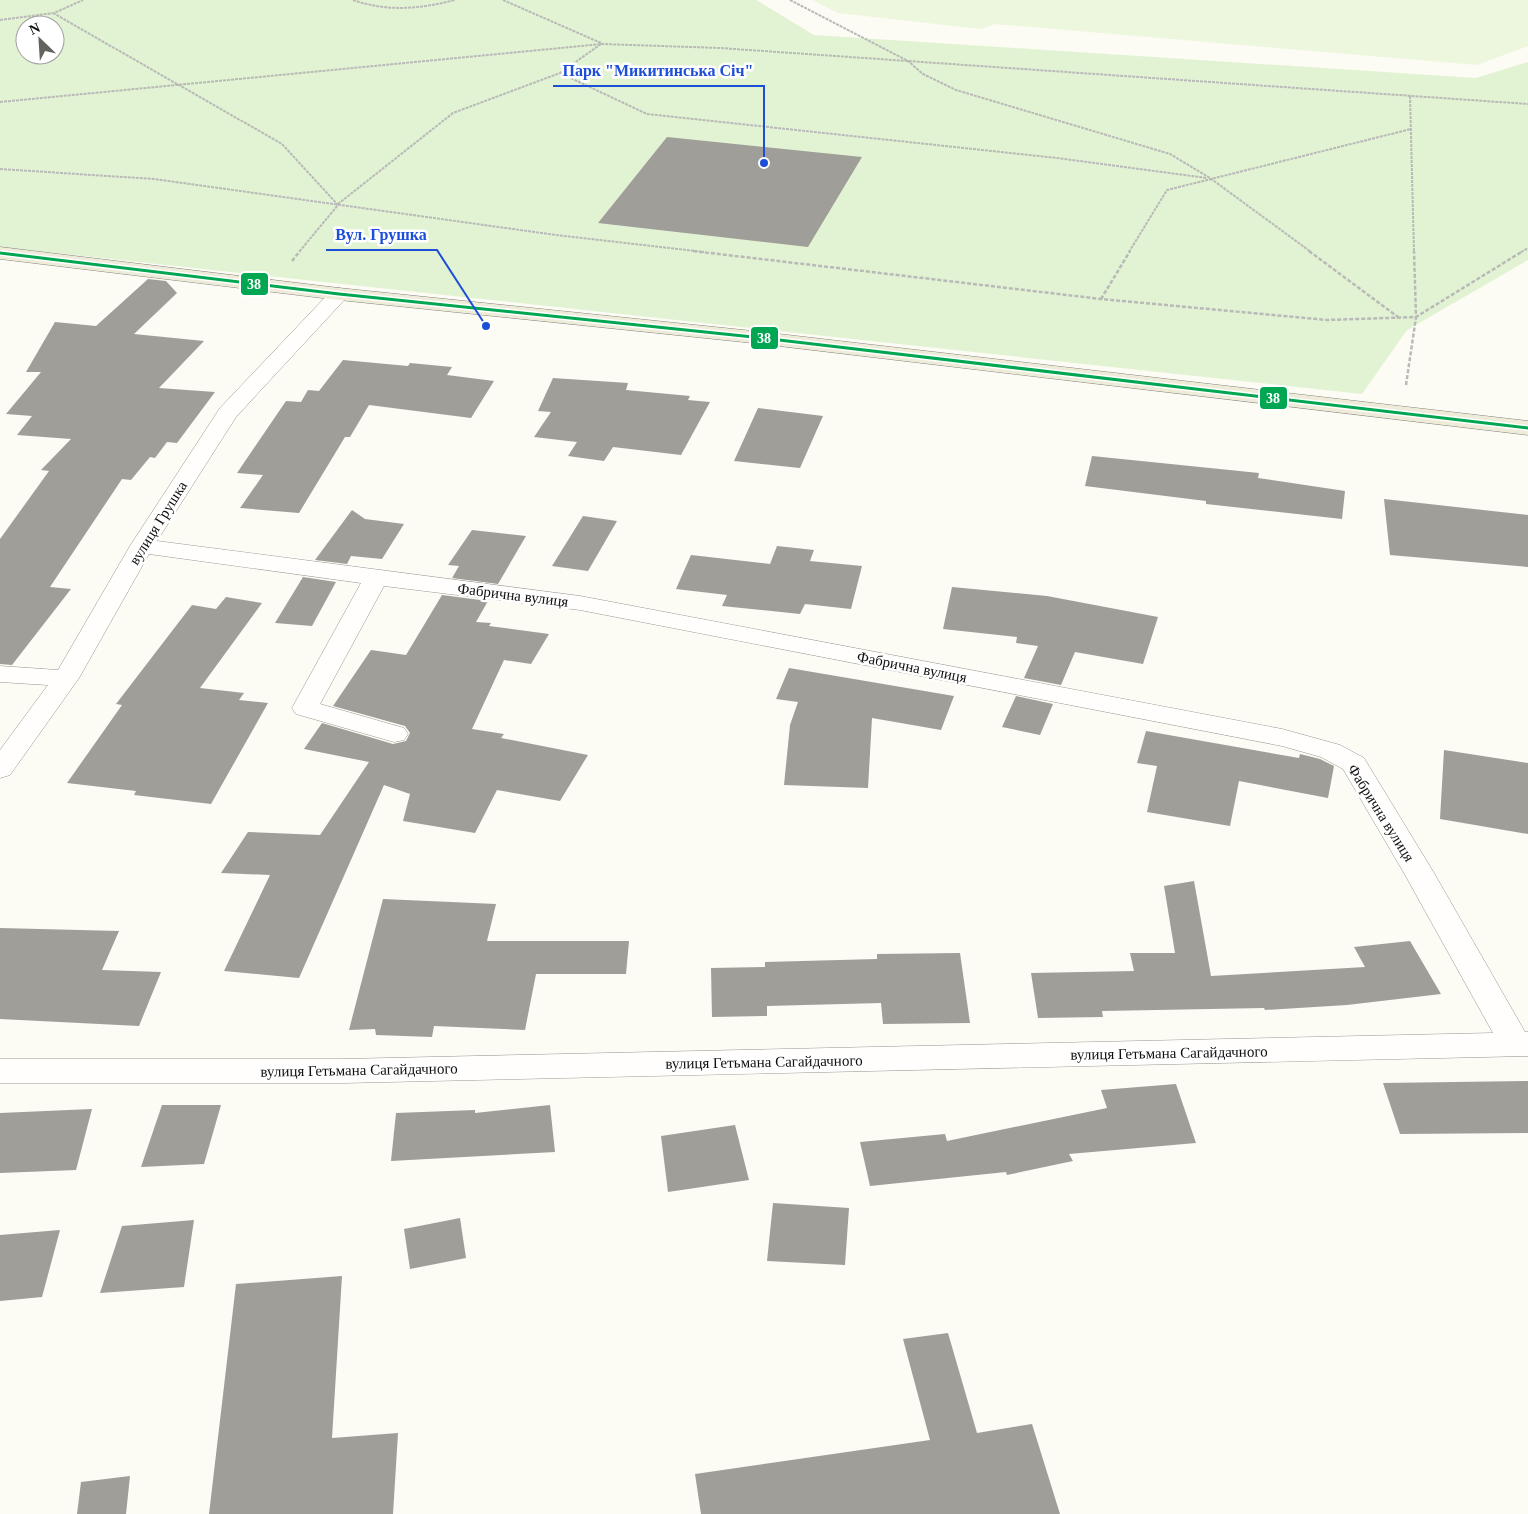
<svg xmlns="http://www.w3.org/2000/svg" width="1528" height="1514" viewBox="0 0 1528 1514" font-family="Georgia,serif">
	<rect width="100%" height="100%" fill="#fcfbf4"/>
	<path fill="#e2f3d3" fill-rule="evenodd" d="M0,0H756L814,35L1476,78L1528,62V260L1407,330L1362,394L0,247ZM25,25H55V55H25Z"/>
	<path fill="#ecf7dd" d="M813,0H1528V46L1477,65L995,24L981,29L838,13Z"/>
	<path fill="#a09e99" d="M667,137L862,157L808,247L598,223Z
		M148,279L166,281L177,293L134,334L204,341L159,388L215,392L177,443L167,442L155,458L150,457L131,480L122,479L50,587L71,589L12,665L0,664V539L49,471L41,470L71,439L17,435L32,416L6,414L41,372H26L55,322L96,326Z
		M343,360L408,366L410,363L452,367L447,375L494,381L471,418L369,405L350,437H345L299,513L240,508L263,475L237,473L286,401L301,402L308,390L319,391Z
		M553,378L628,383L626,390L690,396L688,400L710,402L681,455L613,447L604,461L568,456L577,442L534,437L551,412L538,411Z
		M758,408L823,416L800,468L734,461Z
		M1092,456L1259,473L1258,478L1345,491L1342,519L1206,504V501L1085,486Z
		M1384,499L1528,515V567L1390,555Z
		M352,510L365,519L404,524L382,559L351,556L347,564L315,560Z
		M583,516L617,521L588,571L552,566Z
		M472,530L526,536L498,584L452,578L459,566L448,565Z
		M777,546L814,550L810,561L862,566L851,609L805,604L800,614L722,606L727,595L676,589L691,555L770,564Z
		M303,577L336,582L312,626L275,623Z
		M952,587L1047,596L1158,617L1143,664L1075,652L1061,685L1024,678L1038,646L1016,643L1017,637L943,629Z
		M442,595L488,601L476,622L491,623L489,626L549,634L531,664L504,660L472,729L504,734L501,738L588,755L560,801L497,790L475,833L403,821L410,794L384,785L299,978L224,971L270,875L221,873L248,832L320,835L369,762L304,749L322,723L393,744L406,741L410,733L405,726L333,706L371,650L406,655Z
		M226,597L262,603L200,688L244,693L239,700L268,703L211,804L134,795L136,791L67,783L122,705L116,704L192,605L216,609Z
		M789,668L954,696L941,730L872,718L868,788L784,785L790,725L798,702L776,699Z
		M1016,696L1053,704L1040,735L1002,727Z
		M1146,731L1299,758L1300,754L1320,759L1334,766L1328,798L1239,781L1230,826L1147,812L1157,766L1137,763Z
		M1444,750L1528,763V834L1440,819Z
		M1194,881L1211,976L1365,967L1354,947L1410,941L1441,994L1347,1005L1265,1010L1264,1008L1102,1011L1103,1017L1038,1018L1031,973L1134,971L1130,953H1175L1164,886Z
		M383,899L496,904L487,941H629L626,974H536L525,1030L434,1026L432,1037L376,1035L375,1029L349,1030Z
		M0,928L119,931L102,970L161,972L139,1026L0,1019Z
		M960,953L970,1023L883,1024L881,1003L767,1006V1016L712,1017L711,968L765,967V962L877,959V954Z
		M1528,1081V1133L1400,1134L1383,1083Z
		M1176,1084L1196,1143L1069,1154L1073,1161L1007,1175L1006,1172L870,1186L860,1142L945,1134L947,1141L1107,1108L1101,1090Z
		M162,1105H221L204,1164L141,1167Z
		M550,1105L555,1152L391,1161L396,1113L475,1110V1113Z
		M92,1109L76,1170L0,1173V1113Z
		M735,1125L749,1180L668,1192L661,1136Z
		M773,1203L849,1208L845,1265L767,1261Z
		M460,1218L466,1258L410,1269L404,1229Z
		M194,1220L184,1287L100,1293L122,1226Z
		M60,1230L42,1297L0,1301V1235Z
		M342,1276L332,1438L398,1433L393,1514H209L236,1284Z
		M948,1333L977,1433L1032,1424L1060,1514H701L695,1474L930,1440L903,1339Z
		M130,1476L126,1514H77L81,1482Z"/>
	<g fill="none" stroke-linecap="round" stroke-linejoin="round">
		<g stroke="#969592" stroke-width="1">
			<path id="minor" d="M339,288L346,290L349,294L346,298L236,417L157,541L580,596L1282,729L1340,745L1364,758L1434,873L1525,1032H1528V1056L343,1083H0V1059H343L1493,1033L1404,873L1343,769L1321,757L1282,746L580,610L384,586L320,704L404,728L408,734L404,740L394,742L296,714L292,708L361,583L149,554L79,678L10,775L0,778V750L48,685L0,682V666L58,670L130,546L220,408L332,290Z"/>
		</g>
		<g stroke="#83837f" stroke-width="1">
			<path id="major" d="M0,247L339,288L753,331L1528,421V435L753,343L339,300L0,259Z"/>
		</g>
		<path stroke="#b9b9b8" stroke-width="2" stroke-dasharray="3 1" stroke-linecap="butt" d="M353,0C388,12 419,9 455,0
			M503,0L601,43
			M790,0L908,61L923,74L956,90L1170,154L1210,178L1311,252
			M53,13L282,144L338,205L299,252
			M0,20L54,13L83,0
			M560,73L647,114L1057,158L1207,178
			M1410,96L1414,252
			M0,102L602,44L720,48L1528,104
			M0,169L154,179L556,235L704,252
			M338,204L453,113L560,73L601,44
			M1129,252L1167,190L1411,129
			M1521,252L1528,248"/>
		<path stroke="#b9b9b8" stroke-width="2.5" stroke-dasharray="4 2" stroke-linecap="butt" d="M693,251L1101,299L1327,320L1416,317L1523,251
			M1309,251L1398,317
			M292,261L300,251
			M1101,299L1130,251
			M1406,385L1416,317L1414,251"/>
		<use href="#minor" fill="#fffefd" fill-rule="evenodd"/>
		<use href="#major" fill="#eeebd9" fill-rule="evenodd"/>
		<g stroke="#fff" stroke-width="6">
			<path id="bus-1" d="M0,253L339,294L753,337L1528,428"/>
		</g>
		<use href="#bus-1" stroke="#00a651" stroke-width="3"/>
	</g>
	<g text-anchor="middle" stroke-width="5" stroke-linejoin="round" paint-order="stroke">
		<g font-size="15" fill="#0f0f0f" stroke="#fff">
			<text transform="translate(158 523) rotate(-58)" y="5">вулиця Грушка</text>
			<text transform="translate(513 595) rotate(7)" y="5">Фабрична вулиця</text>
			<text transform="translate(912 667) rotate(11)" y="5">Фабрична вулиця</text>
			<text transform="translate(1381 813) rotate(58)" y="5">Фабрична вулиця</text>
			<text transform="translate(1169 1053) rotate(-1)" y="5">вулиця Гетьмана Сагайдачного</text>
			<text transform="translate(764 1062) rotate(-1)" y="5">вулиця Гетьмана Сагайдачного</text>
			<text transform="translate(359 1070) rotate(-1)" y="5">вулиця Гетьмана Сагайдачного</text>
		</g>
	</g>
	<path fill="none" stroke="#1d4ed8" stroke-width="2" d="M764 163L764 86H553M486 326L437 250H326"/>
	<g fill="#1d4ed8" stroke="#fff" stroke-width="2">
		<circle cx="764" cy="163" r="5"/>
		<circle cx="486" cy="326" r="5"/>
	</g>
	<g font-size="16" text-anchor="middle" font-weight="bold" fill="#1d4ed8" stroke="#fff" stroke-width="5" stroke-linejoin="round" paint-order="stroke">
		<text x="658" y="76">Парк "Микитинська Січ"</text>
		<text x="381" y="240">Вул. Грушка</text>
	</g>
	<g stroke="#fff" stroke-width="2">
		<rect x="240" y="272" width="29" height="24" rx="5" fill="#00a651"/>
		<rect x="750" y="326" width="29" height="24" rx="5" fill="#00a651"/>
		<rect x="1259" y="386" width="29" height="24" rx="5" fill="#00a651"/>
	</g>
	<g font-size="14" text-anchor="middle" font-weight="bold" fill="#fff">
		<text x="254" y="289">38</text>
		<text x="764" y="343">38</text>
		<text x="1273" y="403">38</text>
	</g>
	<g transform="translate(40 40) rotate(335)"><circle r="24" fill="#ffffff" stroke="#9f9f9f"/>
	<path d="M0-4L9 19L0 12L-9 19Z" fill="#62625f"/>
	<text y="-8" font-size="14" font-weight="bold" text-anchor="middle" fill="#0f0f0f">N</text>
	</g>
</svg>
